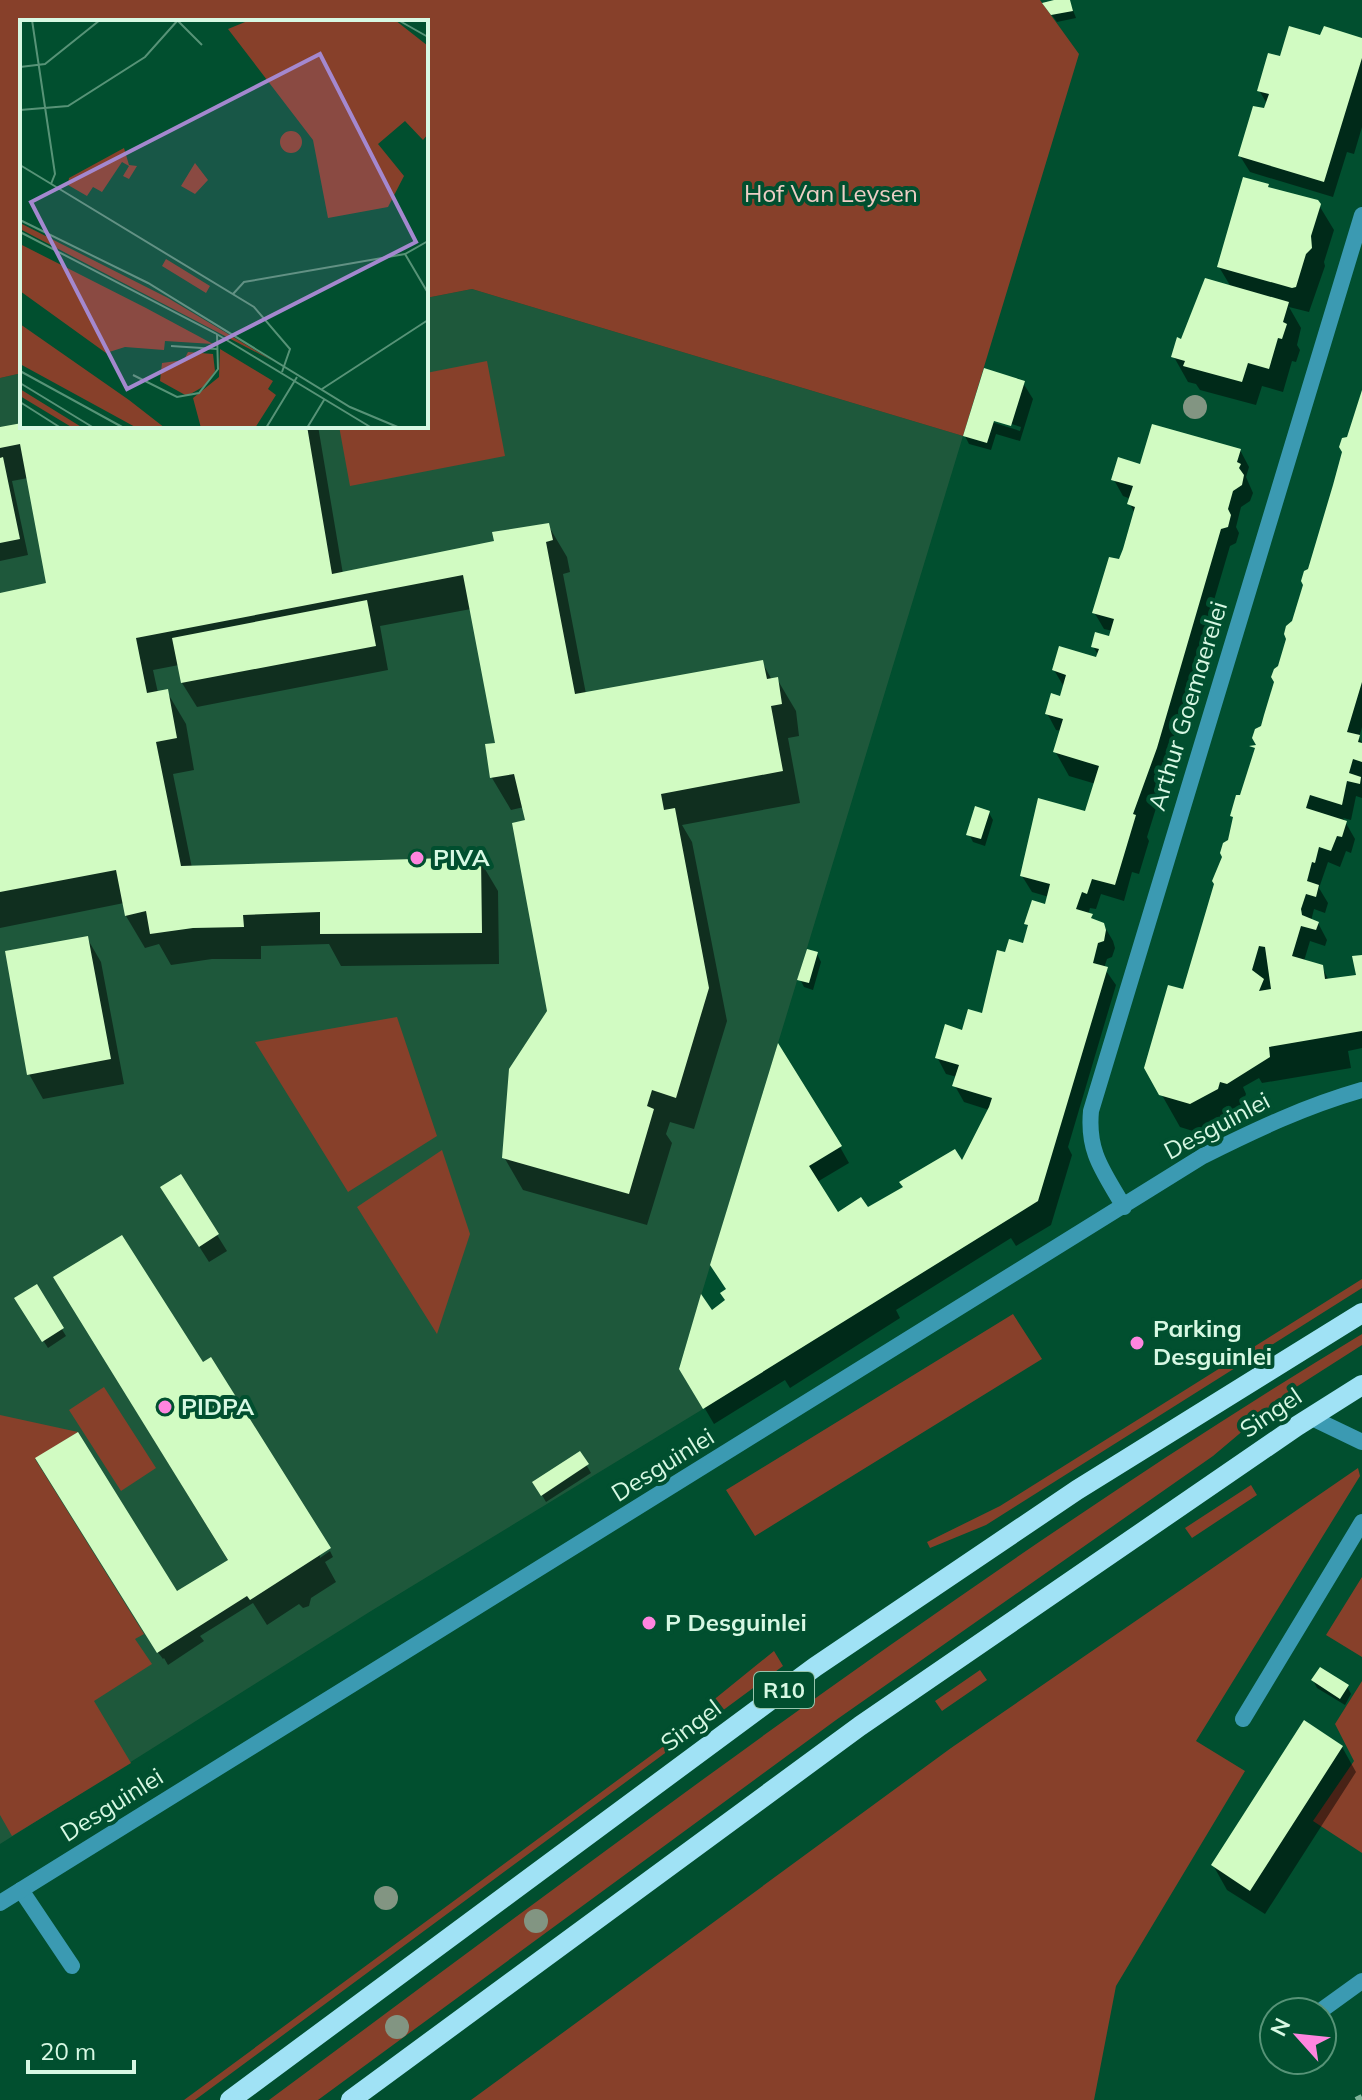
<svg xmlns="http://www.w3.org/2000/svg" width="1362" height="2100" viewBox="0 0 1362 2100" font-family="Mulish,sans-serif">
	<rect width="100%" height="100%" fill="#014f2f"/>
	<path fill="#1e583b" d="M472,289L963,436L679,1368L703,1409L371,1611L0,1844V378L22,373V426H426V298Z"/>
	<path fill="#87402a" d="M0,0H1040L1079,54L963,436L472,289L426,298V22H22V373L0,378Z
		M487,361L505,456L350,486L339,426H426V373Z
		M397,1017L437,1136L348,1192L255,1042Z
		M442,1150L470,1234L437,1334L357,1207Z
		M1362,1279V1288L986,1525L930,1548L927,1542L1000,1506Z
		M1013,1314L1042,1359L755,1536L726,1490Z
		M1362,1334V1345L1290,1391L1213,1456L836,1720L318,2100H269C626,1836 981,1565 1362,1334Z
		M104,1387L156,1468L121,1491L69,1410Z
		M0,1415L78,1432L35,1459L144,1634L135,1639L152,1664L94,1701L131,1763L12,1836L0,1815Z
		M1358,1468L1360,1476L1196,1741L1245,1771L1116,1986L1094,2100H471L951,1748Z
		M1251,1485L1257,1495L1192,1538L1185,1528Z
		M1362,1577V1657L1326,1635Z
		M774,1651L783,1666L195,2100H184L695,1723L711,1702Z
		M980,1670L987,1680L942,1711L935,1701Z
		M1362,1681V1853L1313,1821L1354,1761L1335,1724Z"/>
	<path fill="#0007" fill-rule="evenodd" d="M1063,0H1069L1076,18L1057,22L1049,11Z
		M1322,38L1362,40V127L1354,154L1347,152L1333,197L1250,172L1240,156L1268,112L1267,104L1259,90Z
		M1269,189L1317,202L1334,230L1324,262L1325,266L1309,312L1289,307L1301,328L1297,345L1300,350L1296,362L1292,361L1283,392L1262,386L1256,405L1200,390L1196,384L1188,382L1174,357L1182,341L1231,287L1219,267Z
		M985,371L1023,383L1033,399L1020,441L996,434L991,450L969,444L965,436ZM982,415L1021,427L1020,431L982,419Z
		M1362,395V727L1359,738L1362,743V798L1356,796L1351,820L1343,818L1355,839L1351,853L1346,851L1340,867L1328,862L1319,888L1328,903L1325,913L1314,909L1311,921L1318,923L1327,940L1325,946L1310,941L1304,961L1322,967L1329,981L1358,977L1362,957V1048L1348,1051L1351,1068L1262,1083L1259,1078L1243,1087L1246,1094L1236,1121L1209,1136L1180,1127L1146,1067L1184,992Z
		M22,425L100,426L102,429V426H318L343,574L496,543L548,525L567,557L570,572L563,574L586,694L762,662L772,680L777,679L796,711L799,736L788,738L800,803L682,825L692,842L727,1021L694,1129L670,1122L666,1134L672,1143L647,1225L523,1190L504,1157L550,1011L527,822L524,807L511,810L492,778L487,746L497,745L471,609L380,626L388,670L197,707L182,683L179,665L153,670L158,693L167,692L186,724L194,770L173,774L192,868L479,859L498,891L499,964L341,966L329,944L261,946V959H212L171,965L159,944L145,948L126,916L124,903L0,928V595L49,584L28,478L12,481L28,555L0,561V429Z
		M1240,450L1249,467L1246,477L1253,493L1250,501L1241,507L1236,527L1239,533L1236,543L1230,546L1166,763L1162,762L1169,774L1160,806L1157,805L1147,837L1149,841L1139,874L1132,872L1124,901L1101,894L1096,909L1090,908L1088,915L1095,921L1103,924L1113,941L1115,948L1112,957L1107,959L1104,968L1116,985L1068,1147L1072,1155L1051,1225L1016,1246L1011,1238L896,1310L900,1318L790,1388L785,1380L714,1424L681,1368L711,1313L727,1301L764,1096L840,1147L849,1163L817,1182L837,1214L867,1210L962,1164L989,1110L964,1102L955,1086L957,1077L946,1074L937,1057L983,1016L1006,954L1025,945L1029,928L1026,923L1047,906L1049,897L1032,892L1022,876L1087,814L1096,784L1069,776L1055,751L1062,731L1056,730L1047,713L1061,698L1064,687L1054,670L1098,660L1099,657L1093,646L1110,639L1113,631L1104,629L1094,612L1120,562L1135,514L1130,504L1131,499L1123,496L1114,480L1142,466Z
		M989,813L993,820L985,846L973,842L969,834Z
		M87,938L101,962L124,1084L43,1099L29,1074Z
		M817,954L821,962L813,990L804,987L800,979Z
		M181,1177L227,1251L209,1262L172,1204Z
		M36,1287L66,1336L48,1348L17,1299Z
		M82,1322L320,1553V1558L330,1551L333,1557L325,1562L336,1582L311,1598L309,1606L303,1608L299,1604L267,1625L253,1603L200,1636L204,1641L168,1665L164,1658L163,1659L157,1651L229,1562Z
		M580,1454L591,1473L546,1502L535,1483Z
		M1313,1680L1347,1686L1351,1694L1345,1705L1317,1688Z
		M1342,1747L1356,1772L1265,1914L1227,1890L1213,1865Z"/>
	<path fill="#d1fbc2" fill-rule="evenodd" d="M1054,0H1070L1073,11L1051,15L1042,3Z
		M1289,26L1320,35L1324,26L1362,38V58L1324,182L1238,156L1253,106L1264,108L1269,94L1257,91L1268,53L1280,56Z
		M1243,177L1269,184L1268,187L1318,200L1321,204L1311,236L1312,248L1306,254L1296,287L1292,288L1217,267Z
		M1205,278L1289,302L1283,322L1287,324L1282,339L1278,338L1269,369L1248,363L1242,382L1183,366L1185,361L1171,357L1177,337L1181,339Z
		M984,368L1025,381L1011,426L994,421L987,443L963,436Z
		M1362,390V682L1347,732L1360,735L1358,742L1362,743V762L1353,759L1349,773L1361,777L1360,784L1347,781L1342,805L1310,795L1306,808L1347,821L1342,837L1337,836L1331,851L1319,847L1315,863L1312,862L1307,881L1319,885L1316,897L1306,894L1301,909L1302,915L1319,922L1316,930L1301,926L1292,956L1323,965L1325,979L1356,975L1352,956L1362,955V1031L1269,1047L1270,1057L1227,1084L1220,1082L1218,1089L1190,1104L1159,1095L1144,1068L1168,985L1183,989L1214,884L1212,881L1222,857L1220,853L1223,843L1228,840L1233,817L1230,816L1236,795H1240L1255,748L1249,746L1256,745L1252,738L1255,729L1261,726L1264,715L1274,682L1271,677L1274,669L1278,666L1286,639L1284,634L1286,626L1292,621L1303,585L1301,581L1304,571L1308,569L1333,485L1342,452L1339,447L1342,438L1347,437ZM1259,946L1265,947L1271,989L1259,991L1264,979L1252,970Z
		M22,423V426L96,428L307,426L332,574L494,541L492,532L549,523L553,540L546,542L575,694L763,660L767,679L778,677L782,704L771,706L783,771L661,794L664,810L675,808L709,988L676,1098L652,1090L647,1106L654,1109L629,1194L502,1158L509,1069L547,1011L512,823L525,820L514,774L490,778L485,744L495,743L463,575L136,638L147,693L168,689L177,738L156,742L181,866L481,857L482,933L320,934V912L243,915L244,927L193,928L150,934L146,911L125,916L116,870L0,892V593L46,583L20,444L0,448V427Z
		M1152,424L1241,449L1237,462L1241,464L1239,468L1244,475L1242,485L1233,491L1228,509L1231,515L1228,527L1221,529L1157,748L1133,814L1136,815L1115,885L1092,879L1087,894L1082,892L1076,909L1093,914L1091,918L1104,923L1106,930L1104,941L1098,943L1093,963L1108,967L1038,1201L703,1409L679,1369L701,1294L712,1310L725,1300L720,1293L726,1289L710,1265L778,1043L842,1146L809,1166L838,1212L861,1197L868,1207L903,1187L899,1182L955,1149L962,1160L989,1107L992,1098L952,1086L959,1065L935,1058L945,1024L962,1030L968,1009L982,1013L997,950L1005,952L1009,939L1023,943L1028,925L1024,924L1032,900L1045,904L1050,884L1020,876L1038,798L1085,811L1099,766L1053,752L1063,719L1045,714L1051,693L1060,696L1066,675L1052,670L1059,646L1096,657L1099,649L1091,647L1095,632L1109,636L1114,619L1092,613L1109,557L1119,559L1123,549L1135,507L1127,504L1133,486L1111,480L1118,457L1140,464Z
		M3,457L20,539L0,543V458Z
		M367,600L376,646L181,683L172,638Z
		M975,806L990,811L981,839L966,835Z
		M88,936L111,1059L27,1075L5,951Z
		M807,949L818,952L809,983L797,980Z
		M181,1174L219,1234L199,1247L160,1187Z
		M122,1235L203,1362L211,1357L331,1548L250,1600L247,1596L157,1653L35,1458L78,1432L177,1591L228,1560L53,1277Z
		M37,1284L64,1328L42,1342L14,1298Z
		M580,1451L589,1464L541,1496L532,1482Z
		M1320,1667L1349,1685L1340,1699L1311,1680Z
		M1304,1720L1343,1746L1250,1891L1211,1865Z"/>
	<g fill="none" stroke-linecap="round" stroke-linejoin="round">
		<path stroke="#3b9ab2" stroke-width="16" d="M1310,1417L1362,1442
			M1243,1719L1362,1522
			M21,1890L72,1966
			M1319,2012L1362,1981"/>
		<path stroke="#3b9ab2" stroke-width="16" d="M1124,1207C1104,1172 1087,1153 1091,1111L1362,215
			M0,1903L1203,1156C1255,1130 1306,1106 1362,1090"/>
		<path stroke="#a0e2f5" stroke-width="20" d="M230,2100L815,1667L1077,1490L1362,1313
			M351,2100L860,1726L1297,1426L1362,1385"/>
		<path stroke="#7fb399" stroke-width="6" stroke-dasharray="10 10" stroke-linecap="butt" d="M1356,2100L1362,2097"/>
	</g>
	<g fill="#829582">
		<circle cx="1195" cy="407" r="12"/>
		<circle cx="386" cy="1898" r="12"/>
		<circle cx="536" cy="1921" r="12"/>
		<circle cx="397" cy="2027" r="12"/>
	</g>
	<g fill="#ff85df" stroke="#014f2f" stroke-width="3">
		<circle cx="417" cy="858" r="8"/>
		<circle cx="1137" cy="1343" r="8"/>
		<circle cx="165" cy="1407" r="8"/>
		<circle cx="649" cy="1623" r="8"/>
	</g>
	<g text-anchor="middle" stroke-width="8" stroke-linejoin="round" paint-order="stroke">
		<rect fill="#014f2f" stroke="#97c5ad" stroke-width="2" x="754" y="1672" width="60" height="36" rx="6"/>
		<g font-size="22" font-weight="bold" fill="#d7f8e3">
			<text x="784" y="1698">R10</text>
		</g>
		<g font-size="24" fill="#eccec5" stroke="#014f2f">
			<text x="831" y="202">Hof Van Leysen</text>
		</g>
		<g font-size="24" fill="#d7f8e3" stroke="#014f2f">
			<text transform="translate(1188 706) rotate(-73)" y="8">Arthur Goemaerelei</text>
			<text transform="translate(1217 1126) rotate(-28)" y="8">Desguinlei</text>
			<text transform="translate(1271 1413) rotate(-34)" y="8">Singel</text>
			<text transform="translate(663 1465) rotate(-32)" y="8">Desguinlei</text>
			<text transform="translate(691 1726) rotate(-37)" y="8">Singel</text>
			<text transform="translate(112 1805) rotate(-32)" y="8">Desguinlei</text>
		</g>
		<g font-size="24" font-weight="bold" fill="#d7f8e3" stroke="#014f2f" text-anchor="start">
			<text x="433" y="866">PIVA</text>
			<text x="1153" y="1337">Parking<tspan x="1153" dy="28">Desguinlei</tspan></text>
			<text x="181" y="1415">PIDPA</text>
			<text x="665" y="1631">P Desguinlei</text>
		</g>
	</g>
	<g transform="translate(20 20)">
		<rect width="408" height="408" fill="#014f2f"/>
		<path d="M230,0H375L408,26V114L403,120L385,101L358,124L384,156L368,187L308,198L293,120L208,9ZM260 122a11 11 0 1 1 22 0a11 11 0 1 1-22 0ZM104,128L109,145L117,146L109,159L103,156L109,146L102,142L82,172L73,167L67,176L48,165L49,158ZM175,143L188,160L175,174L161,166ZM0,203L148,278L253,341L0,209ZM0,224L126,288L193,324L145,321L144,330L105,327L86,333L0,271ZM146,239L190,266L186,273L142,246ZM0,304L109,380L145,408H117L0,344ZM200,329L253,361L248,369L256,375L235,408H181L173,378L199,357ZM168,332L193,334L195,351L186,365L167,376L140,361L142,343L164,340ZM0,369L63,408H53L0,376Z" fill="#87402a"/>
		<path fill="none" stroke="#579377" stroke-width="2" d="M12,0L35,154L31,164M157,0L182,25M378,0L408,17M0,47L25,44L80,0M0,90L48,86L125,37L158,0M0,145L234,287L270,329L262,352M0,200L128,263L330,387L380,408M0,212L195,313L352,408M385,234L408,273M213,274L224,262L385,234L408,221M151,326L197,329M0,351L104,408M113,355L157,377L179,373L198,349L197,314M0,363L74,408M302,369L408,300M0,382L41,408M246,408L277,357M287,408L304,380"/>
		<path fill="#a488cf" fill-opacity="0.15" stroke="#a488cf" stroke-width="4" d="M300,34L396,222L107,369L11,182Z"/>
		<rect width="408" height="408" fill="none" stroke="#d7f8e3" stroke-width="4"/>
	</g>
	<g transform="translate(1298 2036) rotate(297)"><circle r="38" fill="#014f2f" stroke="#579377" stroke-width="2"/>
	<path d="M0-6L14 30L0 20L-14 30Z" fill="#ff85df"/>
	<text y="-12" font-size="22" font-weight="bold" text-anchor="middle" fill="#d7f8e3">N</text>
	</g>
	<path d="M28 2060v12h106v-12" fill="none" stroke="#d7f8e3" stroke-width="4"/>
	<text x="40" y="2060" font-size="24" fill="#d7f8e3" stroke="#014f2f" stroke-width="6" paint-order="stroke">20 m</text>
</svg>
